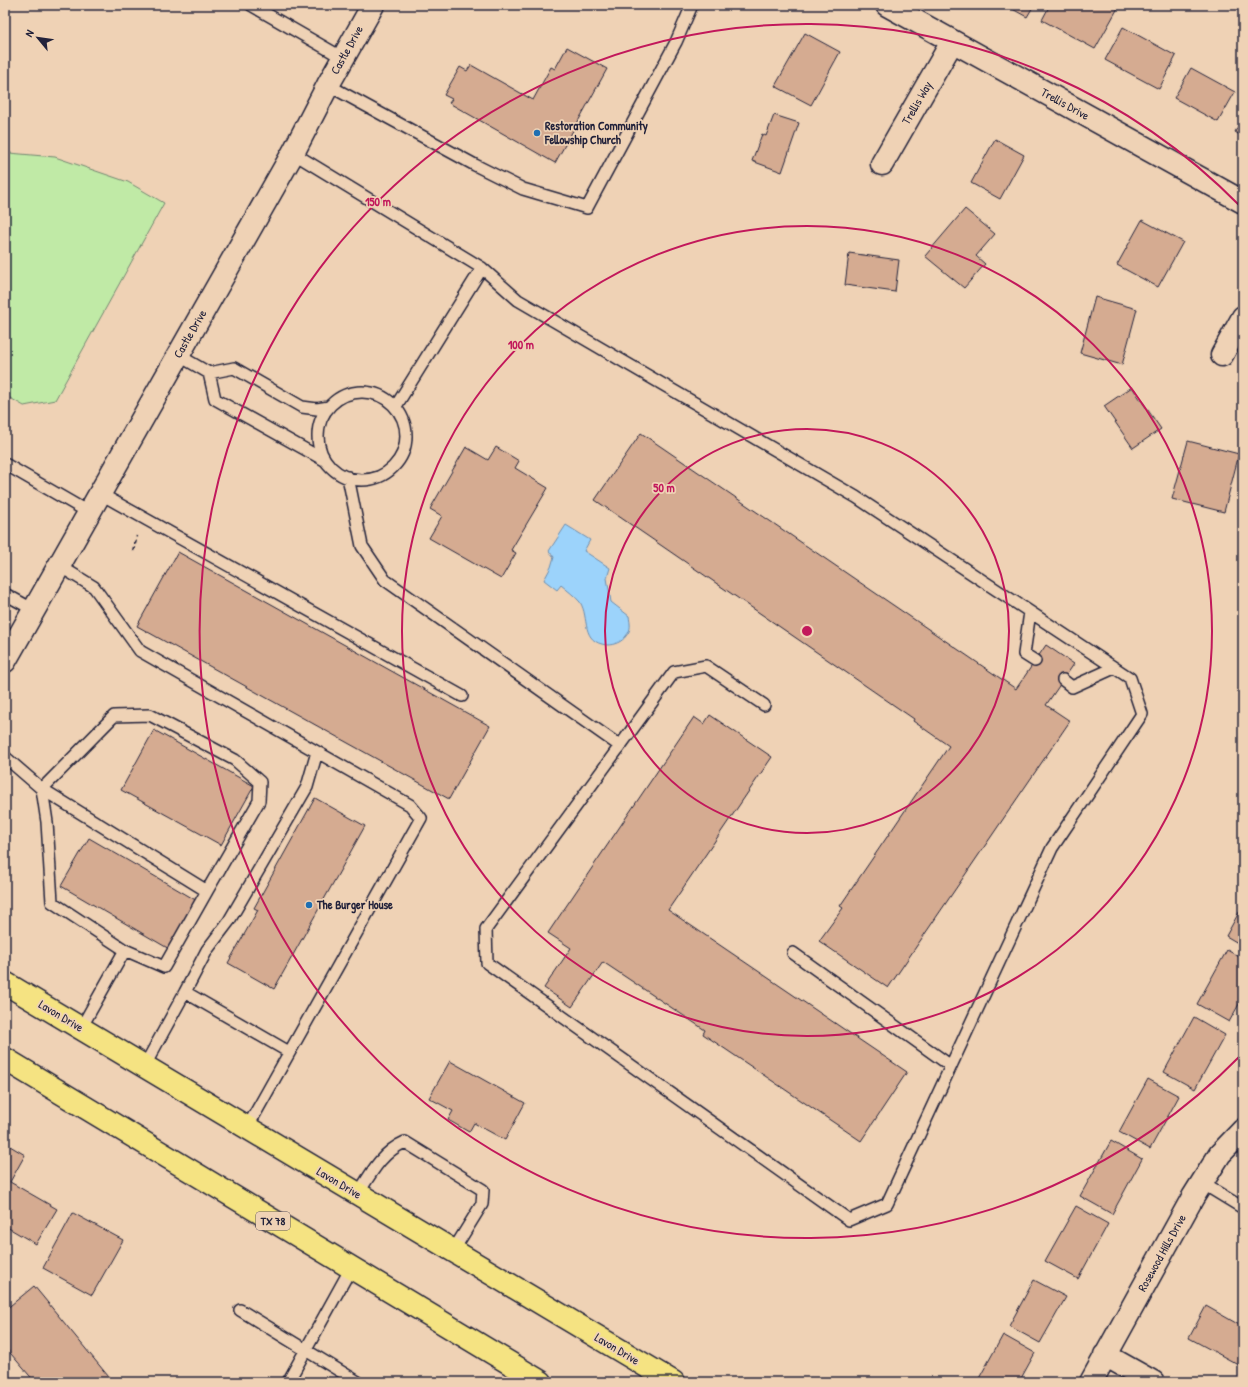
<svg xmlns="http://www.w3.org/2000/svg" width="1248" height="1387" viewBox="0 0 1248 1387" font-family="'Patrick Hand',sans-serif">
	<rect width="100%" height="100%" fill="#efd2b5"/>
	<filter id="ink" filterUnits="userSpaceOnUse"><feTurbulence type="fractalNoise" baseFrequency=".025" numOctaves="2"/><feDisplacementMap in="SourceGraphic" scale="8" xChannelSelector="R" yChannelSelector="G"/><feConvolveMatrix kernelMatrix="1 2 1 2 8 2 1 2 1" color-interpolation-filters="sRGB"/></filter>
	<g filter="url(#ink)">
		<path fill="#c0eaa6" stroke="#718670" d="M9,153L55,157L128,182L164,203L55,400L24,406L5,395V154Z"/>
		<path fill="#9cd3fb" stroke="#6b8cae" d="M566,525L590,540L584,551L610,568L607,578L611,602L629,616C630,624 632,629 626,636C622,642 614,645 607,645C580,642 590,618 580,602C575,596 567,590 561,585L557,590L544,580L551,567L554,557L549,551Z"/>
		<path fill="#d5ab91" stroke="#22223b" d="M1005,5H1034L1027,17Z
			M1050,5H1117L1119,6L1095,49L1042,20Z
			M1123,27L1176,56L1159,89L1105,60Z
			M805,33L840,52L811,105L775,86Z
			M567,47L607,69L555,163L449,103L452,99L444,95L460,67L467,71L471,65L533,100L551,67L555,69Z
			M1191,68L1235,92L1218,122L1174,98Z
			M774,115L799,123L782,172L752,161L762,134L766,136Z
			M1243,117V137L1235,132Z
			M995,139L1024,155L1000,199L971,183Z
			M965,209L995,234L976,256L985,264L964,288L925,256Z
			M1142,220L1183,242L1158,287L1117,265Z
			M849,253L899,260L895,292L845,285Z
			M1095,297L1137,309L1122,365L1080,353Z
			M1132,387L1161,429L1133,448L1104,406Z
			M641,433L1016,689L1046,645L1074,664L1046,705L1070,721L888,988L819,941L843,908L840,906L949,746L913,721L914,719L595,500Z
			M1188,441L1239,454L1224,512L1172,499Z
			M466,447L488,460L496,447L519,461L515,468L548,488L511,550L516,553L501,579L429,538L442,516L430,509Z
			M178,552L490,726L449,799L137,626Z
			M710,715L772,757L668,910L907,1072L861,1141L703,1034L705,1030L603,962L572,1007L544,988L571,948L548,933L694,717L704,724Z
			M154,730L254,786L221,845L121,790Z
			M315,798L365,826L274,989L228,963L258,910L254,908Z
			M89,838L199,902L171,950L61,886Z
			M1243,905V946L1226,936Z
			M1227,950L1243,959V997L1229,1022L1197,1004Z
			M1194,1017L1225,1035L1195,1089L1164,1072Z
			M450,1061L525,1103L505,1140L474,1123L469,1132L448,1120L453,1111L429,1098Z
			M1148,1079L1179,1096L1150,1149L1119,1132Z
			M1111,1141L1142,1159L1112,1214L1080,1196Z
			M5,1143L25,1155L10,1182L57,1209L36,1244L5,1226Z
			M1076,1206L1108,1224L1078,1279L1045,1261Z
			M73,1213L123,1240L92,1295L43,1268Z
			M1034,1280L1066,1297L1040,1343L1009,1326Z
			M34,1286L113,1382H35L5,1347V1310Z
			M1206,1306L1243,1327V1359L1239,1365L1189,1338Z
			M1003,1335L1035,1353L1019,1382H977Z"/>
		<g fill="none" stroke-linecap="round" stroke-linejoin="round">
			<g stroke="#22223b" stroke-width="14">
				<path id="lane" d="M251,5L343,58
					M328,85L475,165L523,189L587,208L676,42L692,5
					M293,153L482,268L518,300L856,497L1130,678L1142,714L1052,848L887,1204L849,1220L487,963L486,929L620,746L385,580L362,546L348,477
					M178,355L209,373L234,368L302,407L317,409L329,407
					M209,373L215,399L326,461
					M318 436a44 44 0 1 1 88 0a44 44 0 1 1-88 0Z
					M396,406L482,268
					M5,464L88,512
					M99,493L462,696
					M58,565L94,587L140,651L410,805L421,818L247,1128
					M5,594L34,610
					M1030,612L1024,654L1035,661
					M1063,680L1072,687L1114,668
					M150,715L235,760L260,782L259,801L207,891L42,789L114,716Z
					M620,746L674,672L706,666L764,705
					M5,757L42,789L47,822L52,902L125,950L81,1028
					M125,950L164,967L207,891
					M793,953L951,1066
					M185,992L207,950L229,921L307,787L317,752
					M144,1067L185,992L289,1052
					M1202,1183L1243,1208
					M358,1194C371,1173 382,1152 405,1142L483,1190L482,1204L453,1251
					M240,1310L358,1382
					M288,1382L351,1268
					M513,1382L520,1370"/>
			</g>
			<g stroke="#22223b" stroke-width="25">
				<path id="street" d="M887,5L1243,202
					M882,164L952,42
					M1222,355L1243,317
					M1105,1355L1153,1382
					M1091,1382L1193,1197L1220,1154L1243,1130"/>
			</g>
			<g stroke="#22223b" stroke-width="25">
				<path id="secondary" d="M5,661L293,153L328,85L373,5"/>
			</g>
			<g stroke="#22223b" stroke-width="25">
				<path id="primary" d="M5,983L673,1382
					M5,1059L541,1382"/>
			</g>
			<path stroke="#22223b" stroke-width="2.5" stroke-dasharray="4 3" stroke-linecap="butt" d="M133,551L137,536"/>
			<use href="#lane" stroke="#efd2b5" stroke-width="11"/>
			<use href="#street" stroke="#efd2b5" stroke-width="22"/>
			<use href="#secondary" stroke="#efd2b5" stroke-width="22"/>
			<use href="#primary" stroke="#f5e382" stroke-width="22"/>
		</g>
	</g>
	<g fill="none" stroke="#c2185b" stroke-width="2">
		<circle cx="807" cy="631" r="202"/>
		<circle cx="807" cy="631" r="405"/>
		<path d="M1240 1056A607 607 0 1 1 1240 206"/>
	</g>
	<g fill="#1f6fb2" stroke="#efd2b5" stroke-width="1.5">
		<circle cx="537" cy="133" r="4"/>
		<circle cx="309" cy="905" r="4"/>
	</g>
	<g text-anchor="middle" stroke-width="3.5" stroke-linejoin="round" paint-order="stroke">
		<rect fill="#efd2b5" stroke="#605760" stroke-width="1" x="256" y="1212" width="34" height="18" rx="3"/>
		<g font-size="11" font-weight="bold" fill="#22223b">
			<text x="273" y="1225">TX 78</text>
		</g>
		<g font-size="12" fill="#22223b" stroke="#efd2b5">
			<text transform="translate(347 50) rotate(-61)" y="4">Castle Drive</text>
			<text transform="translate(917 103) rotate(-60)" y="4">Trellis Way</text>
			<text transform="translate(1065 104) rotate(29)" y="4">Trellis Drive</text>
			<text transform="translate(190 334) rotate(-60)" y="4">Castle Drive</text>
			<text transform="translate(61 1016) rotate(31)" y="4">Lavon Drive</text>
			<text transform="translate(339 1183) rotate(31)" y="4">Lavon Drive</text>
			<text transform="translate(1162 1253) rotate(-61)" y="4">Rosewood Hills Drive</text>
			<text transform="translate(617 1349) rotate(31)" y="4">Lavon Drive</text>
		</g>
		<g font-size="12" font-weight="bold" fill="#22223b" stroke="#efd2b5" text-anchor="start">
			<text x="545" y="130">Restoration Community<tspan x="545" dy="14">Fellowship Church</tspan></text>
			<text x="317" y="909">The Burger House</text>
		</g>
	</g>
	<circle cx="807" cy="631" r="6" fill="#c2185b" stroke="#efd2b5" stroke-width="2"/>
	<g font-size="12" text-anchor="middle" font-weight="bold" fill="#c2185b" stroke="#efd2b5" stroke-width="3.5" stroke-linejoin="round" paint-order="stroke">
		<text x="378" y="206">150 m</text>
		<text x="521" y="349">100 m</text>
		<text x="664" y="492">50 m</text>
	</g>
	<rect width="1248" height="1387" fill="none" stroke="#efd2b5" stroke-width="20"/>
	<rect x="10" y="10" width="1228" height="1367" fill="none" stroke="#22223b" stroke-width="1.5" filter="url(#ink)"/>
	<g transform="translate(38 38) rotate(299)" stroke="#efd2b5" stroke-width="3" paint-order="stroke">
	<path d="M0-3L7 15L0 10L-7 15Z" fill="#22223b"/>
	<text y="-6" font-size="11" font-weight="bold" text-anchor="middle" fill="#22223b">N</text>
	</g>
</svg>
